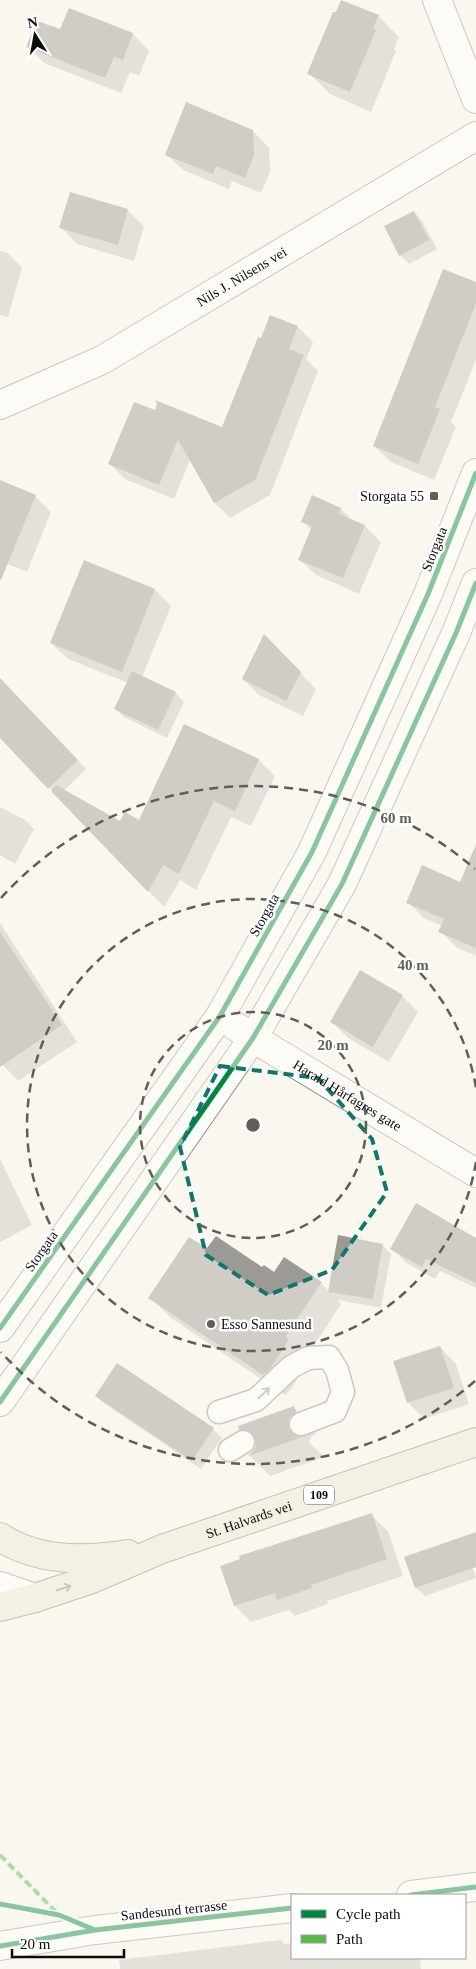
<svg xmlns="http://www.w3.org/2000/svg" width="476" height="1969" viewBox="0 0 476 1969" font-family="'Times New Roman',serif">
	<rect width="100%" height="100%" fill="#faf8ee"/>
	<path fill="#0003" d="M70,10L133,34L149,51L139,76L130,72L121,93L44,63L28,47L61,31Z
		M378,16L399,37L394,49L396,51L371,112L330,94L309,73Z
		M253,131L269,148L270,172L261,193L232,181L229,189L183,170L166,154Z
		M127,210L144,226L134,261L77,244L61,227Z
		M414,212L422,221L437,249L409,264L400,255Z
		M0,251L8,253L22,268L8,317L0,315Z
		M476,284V360L451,422L456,427L434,480L391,462L374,446Z
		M270,317L298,327L313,342L306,359L318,371L270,495L230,518L215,503L190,460L174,499L125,479L110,464L155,411L223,428Z
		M0,482L35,496L51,512L27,572L0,561Z
		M341,509L353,521L365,526L381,542L359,594L316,575L299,559L311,530L303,521Z
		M84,562L155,590L171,606L142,677L176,693L184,702L167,738L124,717L115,708L128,683L68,659L51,643Z
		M264,636L316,689L303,716L259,695L243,679Z
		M0,680L86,769L64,791L120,823L140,822L185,725L259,760L275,776L251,826L231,817L196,890L180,880L164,907L0,736Z
		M0,807L25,820L34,829L15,864L0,855Z
		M461,883L476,888V956L456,947L440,931L442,926L424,918L408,902Z
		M0,923L77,1042L18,1081L0,1062Z
		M402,996L418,1012L389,1062L348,1038L332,1022Z
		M0,1159L32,1225L0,1242Z
		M476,1240V1288L440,1271L435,1279L405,1262L392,1248Z
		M382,1245L391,1254L381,1308L338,1300L341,1304L306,1358L309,1361L290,1390L285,1395L171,1318L150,1297L207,1250L274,1274L321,1283L329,1291Z
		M440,1347L456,1364L469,1404L424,1419L408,1402Z
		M96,1396L213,1429L222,1438L201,1469L105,1404Z
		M294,1408L315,1429L316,1433L311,1437L309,1442L324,1457L270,1476L250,1456L257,1446L240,1429Z
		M371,1515L388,1531L403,1576L327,1601L328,1604L295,1616L289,1610L251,1622L235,1606L222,1566Z
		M466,1548L476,1578L425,1596L416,1588L406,1558Z
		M281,1940L284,1944L292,1943V1958H420L421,1969H120L119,1960Z"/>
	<path fill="#9c9a94" d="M341,0L379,15L373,28L376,30L350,92L307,74L333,12H336Z
		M69,8L133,33L123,60L114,57L105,78L26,47L37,21L60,29Z
		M186,102L253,130L254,155L245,178L216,166L213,174L165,155Z
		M70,192L128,209L118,245L59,228Z
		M414,211L429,240L399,256L384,226Z
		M443,269L476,282V303L435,407L440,409L418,464L373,446Z
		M270,315L298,326L289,349L304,355L255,480L214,503L178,440L159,485L108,464L134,402L155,410L157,404L155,400L222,427L258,337L261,338Z
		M0,480L36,495L1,580H0Z
		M312,495L341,508L339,514L365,525L343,578L298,560L312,526L301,522Z
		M84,560L155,589L122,672L50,643Z
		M264,634L301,672L286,701L242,679Z
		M132,671L176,692L158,730L114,709Z
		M0,678L78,760L48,789L0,738Z
		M184,724L259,759L235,811L214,801L179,874L163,865L148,892L51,791L56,785L120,821L125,812L139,820Z
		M476,844V948L438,932L444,919L406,903L422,865L460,882Z
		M0,932L62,1025L0,1067Z
		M360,970L403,995L373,1047L330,1022Z
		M416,1203L476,1238V1283L426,1259L422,1267L390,1249Z
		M338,1235L383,1244L373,1299L328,1292Z
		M216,1236L262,1267L264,1265L274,1272L284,1257L322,1282L285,1337L289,1339L270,1369L263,1375L148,1298L189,1237L207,1248Z
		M440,1346L454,1388L407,1403L393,1361Z
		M117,1363L214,1428L192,1461L95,1396Z
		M294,1406L296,1412L291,1416L288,1421L289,1428L293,1434L298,1437L305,1436L248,1456L255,1448L256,1442L254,1436L249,1430H239L238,1426Z
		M372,1513L387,1559L311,1585L312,1588L277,1600L275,1593L234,1606L220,1566L240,1559L239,1556Z
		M476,1532V1567L415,1588L404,1557Z"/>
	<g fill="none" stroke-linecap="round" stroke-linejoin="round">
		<g stroke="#93928d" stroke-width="25">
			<path id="service" d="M219,1412L256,1400L291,1367L308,1358L329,1357L337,1370L343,1392L335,1411L301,1424
				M230,1450L243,1442"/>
		</g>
		<g stroke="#93928d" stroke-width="30">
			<g id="minor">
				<path d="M437,0L476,99"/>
				<path id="s1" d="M0,405L102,360L476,136"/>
				<path id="s2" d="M220,1016L253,1038L476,1173"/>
				<path d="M411,1895L476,1887"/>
				<path d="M0,1946L95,1930L292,1908"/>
			</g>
		</g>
		<g stroke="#93928d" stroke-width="30">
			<path id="tertiary" d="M0,1328L220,1016L312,852L428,594L476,473
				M0,1402L253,1038L342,884L456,633L476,583
				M0,1586L35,1598"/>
		</g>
		<g stroke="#807f7a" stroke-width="30">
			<g id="primary">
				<path d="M0,1537C38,1562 85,1561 128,1554"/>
				<path id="s3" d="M0,1607L35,1598L92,1579L162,1549L476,1442"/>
			</g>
		</g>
		<use href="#service" stroke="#fefefc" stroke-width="22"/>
		<use href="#minor" stroke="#fefefc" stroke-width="28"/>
		<use href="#tertiary" stroke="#fefefc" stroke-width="28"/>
		<use href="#primary" stroke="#ece8d6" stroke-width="28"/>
		<path stroke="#58b947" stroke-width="4" stroke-dasharray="8 4" stroke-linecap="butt" d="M0,1855L58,1914"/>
		<g stroke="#fff" stroke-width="8">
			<path id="cycleway" d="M0,1328L220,1016L312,852L428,594L476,473
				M0,1402L253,1038L342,884L456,633L476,583
				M411,1895L476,1887
				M0,1904L59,1915L95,1930
				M0,1946L95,1930L292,1908"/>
		</g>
		<use href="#cycleway" stroke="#00873e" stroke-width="5"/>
	</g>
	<defs><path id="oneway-shaft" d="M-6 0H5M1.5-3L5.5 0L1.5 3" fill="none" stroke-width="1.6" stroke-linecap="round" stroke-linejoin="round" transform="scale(1.25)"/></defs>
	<use stroke="#9d9d9c" href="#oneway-shaft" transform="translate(264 1393) rotate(-44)"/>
	<use stroke="#929085" href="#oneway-shaft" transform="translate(64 1588) rotate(-18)"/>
	<path d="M0 0H476V1969H0ZM220,1066L318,1078L372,1139L387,1192L332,1270L268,1295L206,1255L180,1147Z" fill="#faf8ee" fill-opacity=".55" fill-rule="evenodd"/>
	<path fill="none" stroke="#0f766e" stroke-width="4" stroke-dasharray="10 6" stroke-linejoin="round" d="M220,1066L318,1078L372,1139L387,1192L332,1270L268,1295L206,1255L180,1147Z"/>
	<g fill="none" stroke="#5f5e5a" stroke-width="2.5" stroke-dasharray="9 6">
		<circle cx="253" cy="1125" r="113"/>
		<path d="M476 1162A226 226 0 1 1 476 1088"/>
		<path d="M475 1381A339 339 0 0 1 1 1352M1 898A339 339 0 0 1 475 869"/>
	</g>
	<g fill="#5f5e5a" stroke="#fff" stroke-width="2">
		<rect x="429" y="491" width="10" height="10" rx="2.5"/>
		<circle cx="211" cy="1324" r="5"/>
	</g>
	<g text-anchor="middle" stroke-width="5" stroke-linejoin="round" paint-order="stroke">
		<rect fill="#fff" stroke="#545454" stroke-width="1" x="304" y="1485.5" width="30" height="19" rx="4"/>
		<g font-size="12" font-weight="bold" fill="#0b0b0b">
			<text x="319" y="1499">109</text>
		</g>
		<g font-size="14" fill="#0b0b0b" stroke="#fff">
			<text dy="5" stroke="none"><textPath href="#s1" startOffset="274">Nils J. Nilsens vei</textPath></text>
			<text transform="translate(434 549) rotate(-68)" y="5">Storgata</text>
			<text transform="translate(264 915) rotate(-61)" y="5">Storgata</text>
			<text dy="5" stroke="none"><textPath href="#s2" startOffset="150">Harald Hårfagres gate</textPath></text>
			<text transform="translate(41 1251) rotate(-55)" y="5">Storgata</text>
			<text dy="5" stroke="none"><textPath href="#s3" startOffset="264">St. Halvards vei</textPath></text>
			<text transform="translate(174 1910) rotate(-6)" y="5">Sandesund terrasse</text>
		</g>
		<g font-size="14" fill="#0b0b0b" stroke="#fff" text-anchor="end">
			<text x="424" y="501">Storgata 55</text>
			<text x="221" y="1329" text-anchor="start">Esso Sannesund</text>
		</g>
	</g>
	<circle cx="253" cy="1125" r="8" fill="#5f5e5a" stroke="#fff" stroke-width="2.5"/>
	<g font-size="15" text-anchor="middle" font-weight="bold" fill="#5f5e5a" stroke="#fff" stroke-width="5" stroke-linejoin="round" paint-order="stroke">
		<text x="396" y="823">60 m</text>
		<text x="413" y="970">40 m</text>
		<text x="333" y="1050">20 m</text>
	</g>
	<rect x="291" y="1894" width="175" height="65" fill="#ffffff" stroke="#9d9d9d"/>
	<rect x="301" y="1910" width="25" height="8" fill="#00873e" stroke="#9d9d9d"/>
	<text x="336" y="1919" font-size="15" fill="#0b0b0b">Cycle path</text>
	<rect x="301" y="1935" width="25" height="8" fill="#58b947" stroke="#9d9d9d"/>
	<text x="336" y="1944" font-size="15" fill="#0b0b0b">Path</text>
	<g transform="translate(35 35) rotate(349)" stroke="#ffffff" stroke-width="4" paint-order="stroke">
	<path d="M0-4L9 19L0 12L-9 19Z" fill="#0b0b0b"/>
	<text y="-8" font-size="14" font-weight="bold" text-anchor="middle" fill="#0b0b0b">N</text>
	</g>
	<path d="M12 1949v8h112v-8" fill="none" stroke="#0b0b0b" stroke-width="2.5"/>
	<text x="20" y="1949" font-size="15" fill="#0b0b0b" stroke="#ffffff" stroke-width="4" paint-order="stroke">20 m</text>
</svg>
